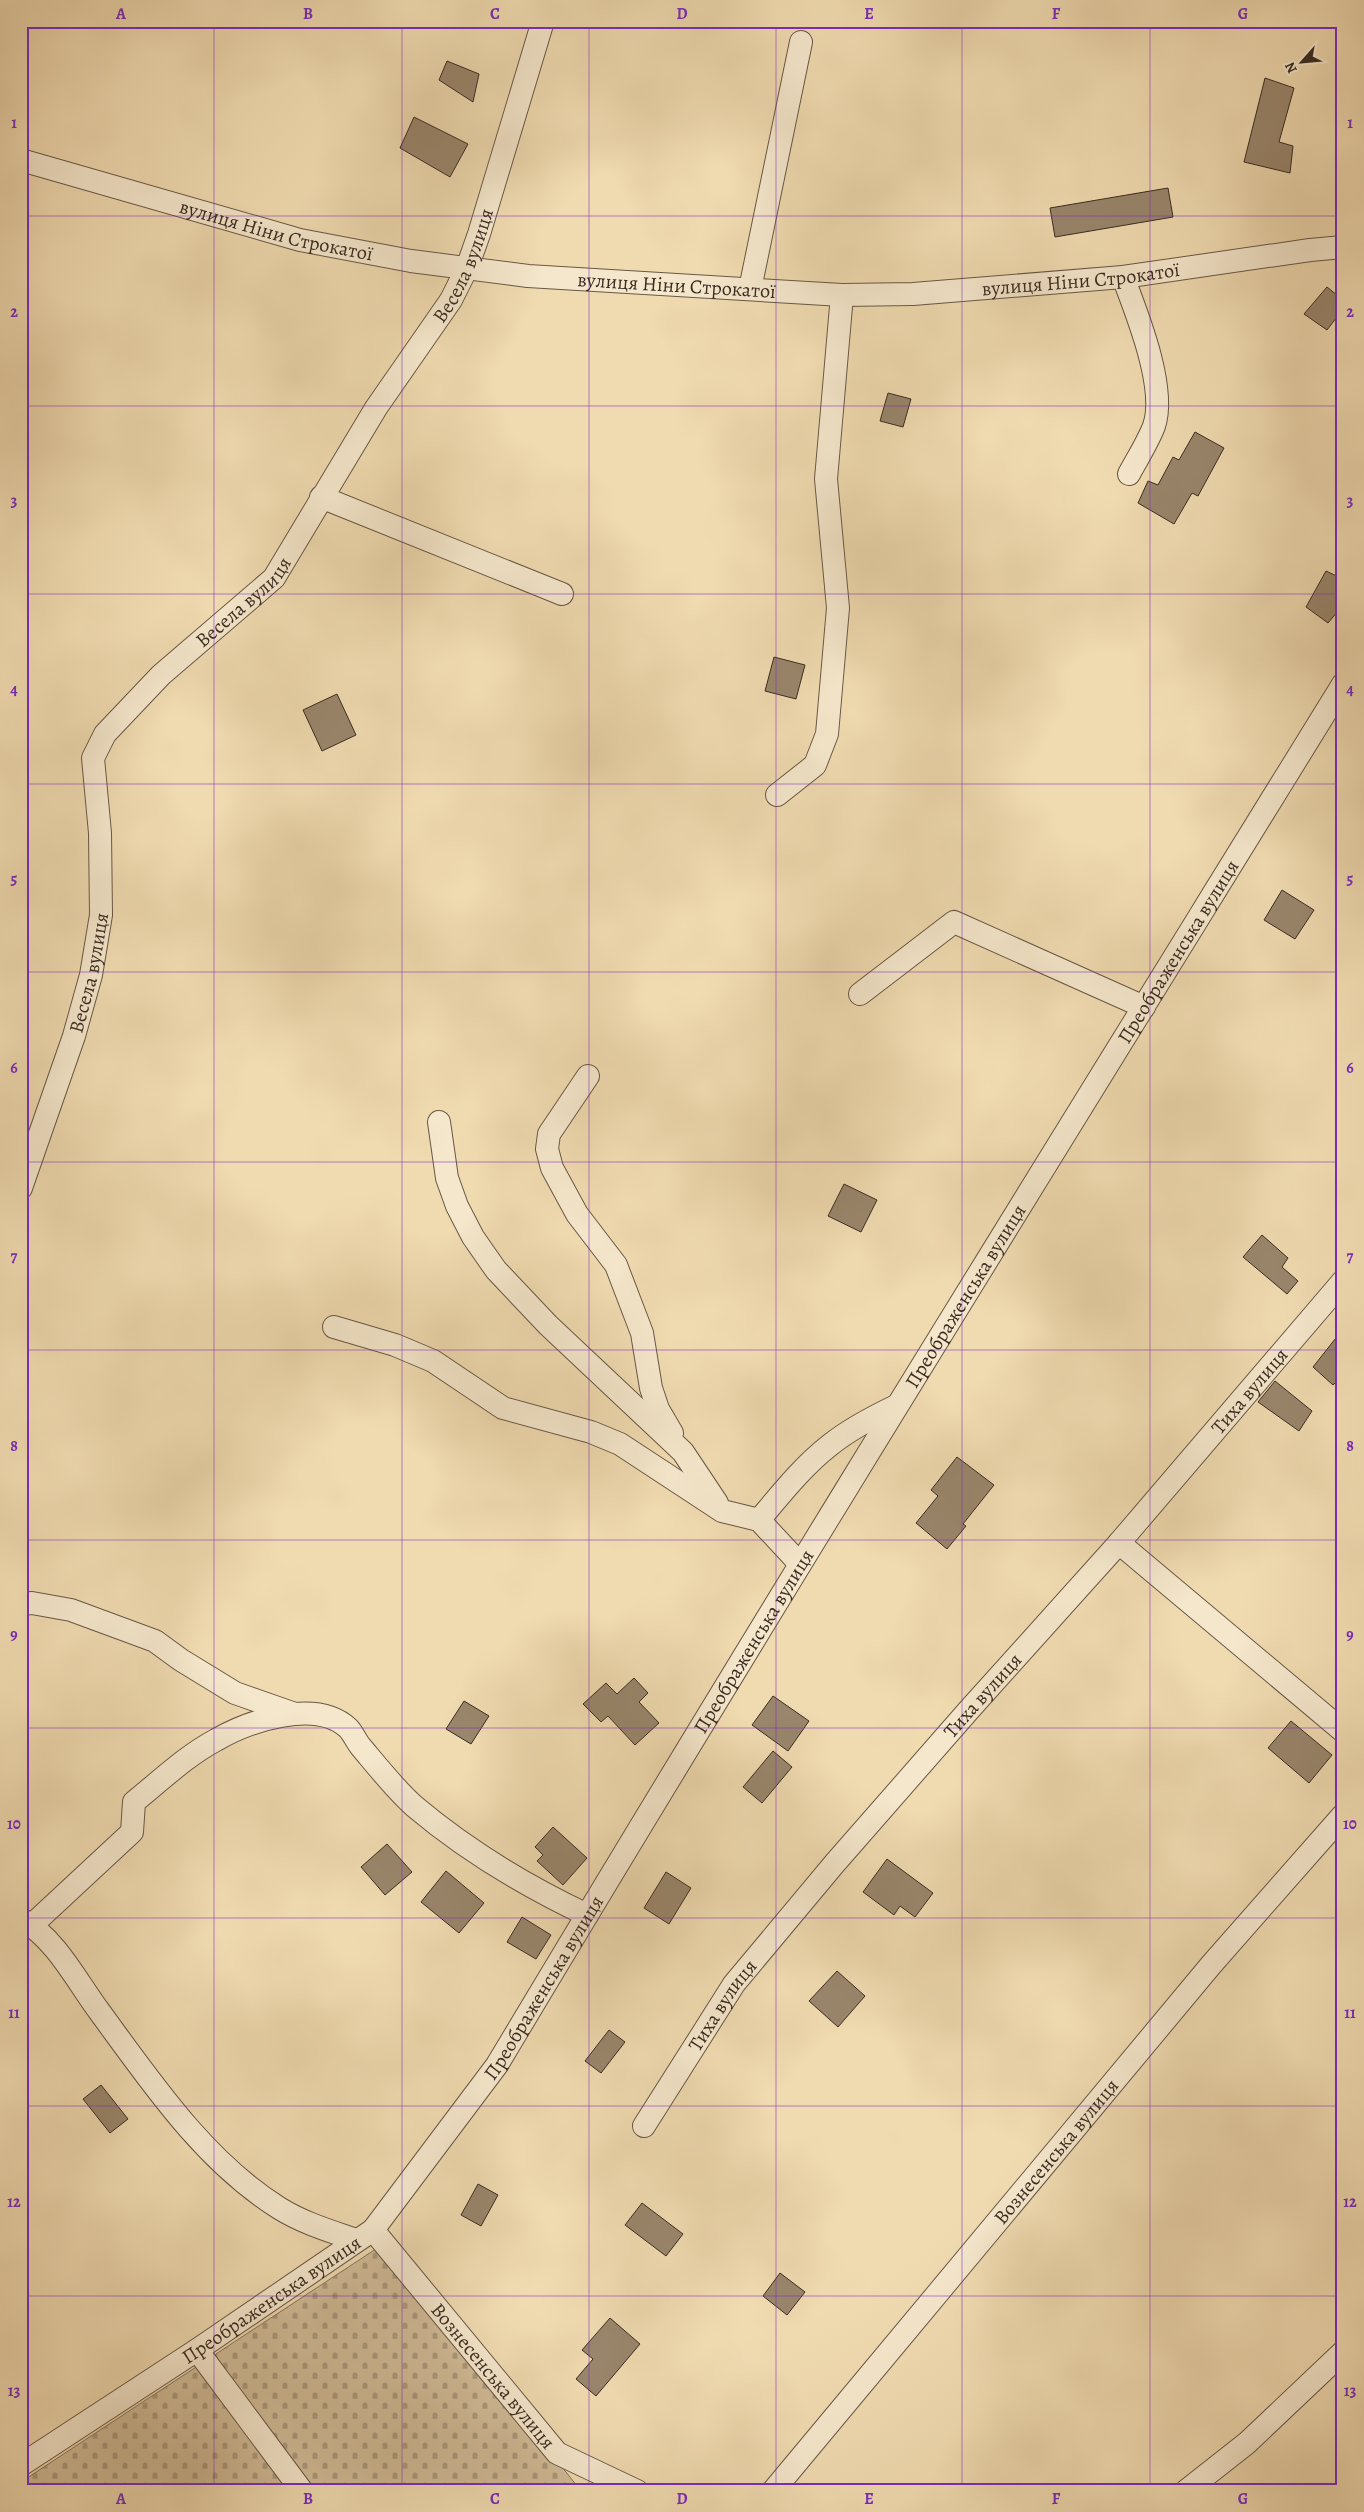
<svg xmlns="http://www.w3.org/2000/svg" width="1364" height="2512" viewBox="0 0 1364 2512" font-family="Alegreya,serif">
	<defs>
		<pattern id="cemetery-stones" width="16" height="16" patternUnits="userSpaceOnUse" patternTransform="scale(1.25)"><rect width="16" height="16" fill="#d1bc98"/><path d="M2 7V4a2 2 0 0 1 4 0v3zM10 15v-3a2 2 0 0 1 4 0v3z" fill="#ab997c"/></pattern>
	</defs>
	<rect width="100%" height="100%" fill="#f0dab0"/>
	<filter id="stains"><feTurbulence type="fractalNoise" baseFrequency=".004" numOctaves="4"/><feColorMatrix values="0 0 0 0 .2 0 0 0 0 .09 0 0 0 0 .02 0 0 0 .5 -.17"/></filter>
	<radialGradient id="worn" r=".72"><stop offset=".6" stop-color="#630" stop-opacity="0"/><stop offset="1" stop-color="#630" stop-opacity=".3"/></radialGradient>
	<path fill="url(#cemetery-stones)" stroke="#86745d" d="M385,2243L581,2491H21V2482Z"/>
	<path fill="#99866c" stroke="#3a2c22" d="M447,61L479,74L473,102L439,80Z
		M1265,78L1294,88L1279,142L1293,146L1290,173L1244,162Z
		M414,117L468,144L450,177L400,148Z
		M1168,188L1173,217L1055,237L1050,208Z
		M1327,287L1343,300V309L1327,330L1304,314Z
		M888,393L911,399L903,427L880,421Z
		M1195,432L1224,448L1198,496L1192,493L1174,524L1138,503L1148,481L1158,485L1173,457L1179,460Z
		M1326,571L1343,579V605L1328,623L1306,607Z
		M774,657L805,665L796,699L765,691Z
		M337,694L356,735L322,751L303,710Z
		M1282,890L1314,910L1295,939L1264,920Z
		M844,1184L877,1200L861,1232L828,1216Z
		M1262,1235L1288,1258L1282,1267L1298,1281L1287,1294L1243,1257Z
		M1343,1329V1375L1333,1385L1313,1367Z
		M1275,1381L1312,1411L1299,1431L1258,1402Z
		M957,1457L994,1485L963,1524L966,1526L947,1549L916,1523L938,1496L931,1490Z
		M634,1678L648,1693L639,1702L659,1723L635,1745L608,1716L601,1722L583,1704L606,1683L617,1694Z
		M773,1696L809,1721L788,1751L752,1725Z
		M464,1701L489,1716L471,1744L446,1729Z
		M1291,1721L1332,1755L1309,1783L1268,1748Z
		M773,1751L792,1767L762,1803L743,1787Z
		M553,1827L587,1858L563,1885L537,1861L543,1855L535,1847Z
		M387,1844L412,1872L385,1895L361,1867Z
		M887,1859L933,1893L915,1917L900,1906L894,1915L863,1892Z
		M446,1871L484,1903L459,1933L421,1902Z
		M666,1872L691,1888L669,1924L644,1908Z
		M522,1917L551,1935L536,1959L507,1942Z
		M837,1971L865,1996L838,2027L809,2001Z
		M609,2030L625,2042L601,2073L585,2061Z
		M101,2085L128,2119L110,2133L83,2099Z
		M478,2184L498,2195L481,2226L461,2215Z
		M642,2203L683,2234L666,2256L625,2225Z
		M780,2273L805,2292L787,2315L763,2296Z
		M610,2318L640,2344L596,2396L576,2379L593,2359L582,2350Z"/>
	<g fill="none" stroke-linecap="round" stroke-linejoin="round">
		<g stroke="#685846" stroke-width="24">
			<g id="minor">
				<path id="s1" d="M21,160L300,240L411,261L528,276L842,295L913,294L1123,277L1310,250L1343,247"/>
				<path d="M1123,277C1137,314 1167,388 1154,426C1148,442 1137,459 1129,474"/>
				<path d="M750,289L801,42"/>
				<path d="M321,497L562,594"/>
				<path d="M777,795L815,765L827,734L838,608L826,479L842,295"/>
				<path d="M860,994L954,922L1144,1007"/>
				<path d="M588,1076L549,1134L547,1149L552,1168L577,1214L616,1265L642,1333L651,1388L658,1409L672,1433"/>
				<path d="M439,1122L447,1178L457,1206L473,1237L496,1270L548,1325L683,1452L717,1503"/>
				<path id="s2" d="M21,1188L74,1036L91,975L101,915L100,833L93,758L105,734L161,675L274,578L376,408L451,300L467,268L479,234L543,21"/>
				<path d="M334,1327L395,1345L433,1361L503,1408L591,1432L620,1444L722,1511L759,1520L800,1564"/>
				<path d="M759,1520C781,1494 803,1466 830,1445C850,1429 873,1417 896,1406"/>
				<path d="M1119,1543L1343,1731"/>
				<path d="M21,1604L32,1603L71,1610L155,1641L181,1660L235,1693L295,1714"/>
				<path d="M21,1919C56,1939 76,1980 99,2011C151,2082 204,2161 279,2208C303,2223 330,2231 356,2240"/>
				<path d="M32,1925L132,1832L134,1802C160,1781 186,1756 216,1740C249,1721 316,1698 348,1728C353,1733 356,1741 361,1747C377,1766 395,1789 414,1806C466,1850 526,1886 587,1915"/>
				<path id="s3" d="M644,2126L734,1984L835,1863L968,1711L1119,1543L1343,1281"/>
				<path id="s4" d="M373,2230L557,2453L637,2491"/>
				<path d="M197,2350L302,2491"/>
				<path id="s5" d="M21,2465L197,2350L373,2230L497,2065C774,1602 1059,1144 1343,684"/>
				<path id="s6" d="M773,2491L1211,1965L1343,1815"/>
				<path d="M1186,2491L1247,2443L1343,2352"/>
			</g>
		</g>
		<use href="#minor" stroke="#f5e7cc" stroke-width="22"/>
	</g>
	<path fill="none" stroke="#7b2cbf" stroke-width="1" stroke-opacity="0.55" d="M214,21V2491M402,21V2491M589,21V2491M776,21V2491M962,21V2491M1150,21V2491M21,216H1343M21,406H1343M21,594H1343M21,784H1343M21,972H1343M21,1162H1343M21,1350H1343M21,1540H1343M21,1728H1343M21,1918H1343M21,2106H1343M21,2296H1343"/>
	<g text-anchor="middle" stroke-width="4.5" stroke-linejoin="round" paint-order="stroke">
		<g font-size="20" fill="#3a2c22" stroke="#f5e7cc">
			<text dy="7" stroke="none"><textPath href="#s1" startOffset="265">вулиця Ніни Строкатої</textPath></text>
			<text dy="7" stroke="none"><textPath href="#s2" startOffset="1066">Весела вулиця</textPath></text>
			<text dy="7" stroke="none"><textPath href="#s1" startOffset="1075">вулиця Ніни Строкатої</textPath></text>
			<text dy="7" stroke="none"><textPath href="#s1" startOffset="670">вулиця Ніни Строкатої</textPath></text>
			<text dy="7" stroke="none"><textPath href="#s2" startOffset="661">Весела вулиця</textPath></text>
			<text dy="7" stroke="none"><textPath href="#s5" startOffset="1935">Преображенська вулиця</textPath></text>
			<text dy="7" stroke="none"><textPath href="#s2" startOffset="226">Весела вулиця</textPath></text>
			<text dy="7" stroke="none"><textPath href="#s5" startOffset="1530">Преображенська вулиця</textPath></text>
			<text dy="7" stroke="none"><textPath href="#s3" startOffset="954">Тиха вулиця</textPath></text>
			<text dy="7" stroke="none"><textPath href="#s5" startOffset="1125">Преображенська вулиця</textPath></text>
			<text dy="7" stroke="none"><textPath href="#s3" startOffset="549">Тиха вулиця</textPath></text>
			<text dy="7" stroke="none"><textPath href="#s5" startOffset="720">Преображенська вулиця</textPath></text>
			<text dy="7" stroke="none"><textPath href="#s3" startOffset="144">Тиха вулиця</textPath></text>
			<text dy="7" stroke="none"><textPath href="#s6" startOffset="442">Вознесенська вулиця</textPath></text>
			<text dy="7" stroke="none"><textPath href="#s5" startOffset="300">Преображенська вулиця</textPath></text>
			<text dy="7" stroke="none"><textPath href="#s4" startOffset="189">Вознесенська вулиця</textPath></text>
		</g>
	</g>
	<rect width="1364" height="2512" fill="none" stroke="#f0dab0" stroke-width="55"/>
	<g transform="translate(1302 62) rotate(243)" stroke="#f5e7cc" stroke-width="4" paint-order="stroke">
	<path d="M0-4L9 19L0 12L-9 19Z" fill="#3a2c22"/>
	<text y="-8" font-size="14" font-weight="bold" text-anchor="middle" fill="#3a2c22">N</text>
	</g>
	<rect x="28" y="28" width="1308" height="2456" fill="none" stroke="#7b2cbf" stroke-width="2"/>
	<g font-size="16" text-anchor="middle" font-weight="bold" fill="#7b2cbf">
		<text x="121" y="19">A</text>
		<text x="308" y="19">B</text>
		<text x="495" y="19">C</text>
		<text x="682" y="19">D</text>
		<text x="869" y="19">E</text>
		<text x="1056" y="19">F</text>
		<text x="1243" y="19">G</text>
		<text x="14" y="128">1</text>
		<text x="1350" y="128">1</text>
		<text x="14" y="317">2</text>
		<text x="1350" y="317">2</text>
		<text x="14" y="506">3</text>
		<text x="1350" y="506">3</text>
		<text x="14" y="695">4</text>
		<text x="1350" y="695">4</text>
		<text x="14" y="884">5</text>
		<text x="1350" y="884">5</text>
		<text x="14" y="1073">6</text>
		<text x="1350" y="1073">6</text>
		<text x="14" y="1262">7</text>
		<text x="1350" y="1262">7</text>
		<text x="14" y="1451">8</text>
		<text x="1350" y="1451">8</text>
		<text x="14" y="1640">9</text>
		<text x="1350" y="1640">9</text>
		<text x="14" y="1829">10</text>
		<text x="1350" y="1829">10</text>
		<text x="14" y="2018">11</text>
		<text x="1350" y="2018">11</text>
		<text x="14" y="2207">12</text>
		<text x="1350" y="2207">12</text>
		<text x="14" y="2396">13</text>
		<text x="1350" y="2396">13</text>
		<text x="121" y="2504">A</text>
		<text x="308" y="2504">B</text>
		<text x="495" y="2504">C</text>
		<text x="682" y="2504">D</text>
		<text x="869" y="2504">E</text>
		<text x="1056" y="2504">F</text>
		<text x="1243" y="2504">G</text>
	</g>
	<rect width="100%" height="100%" filter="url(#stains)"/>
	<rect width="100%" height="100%" fill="url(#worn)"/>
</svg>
